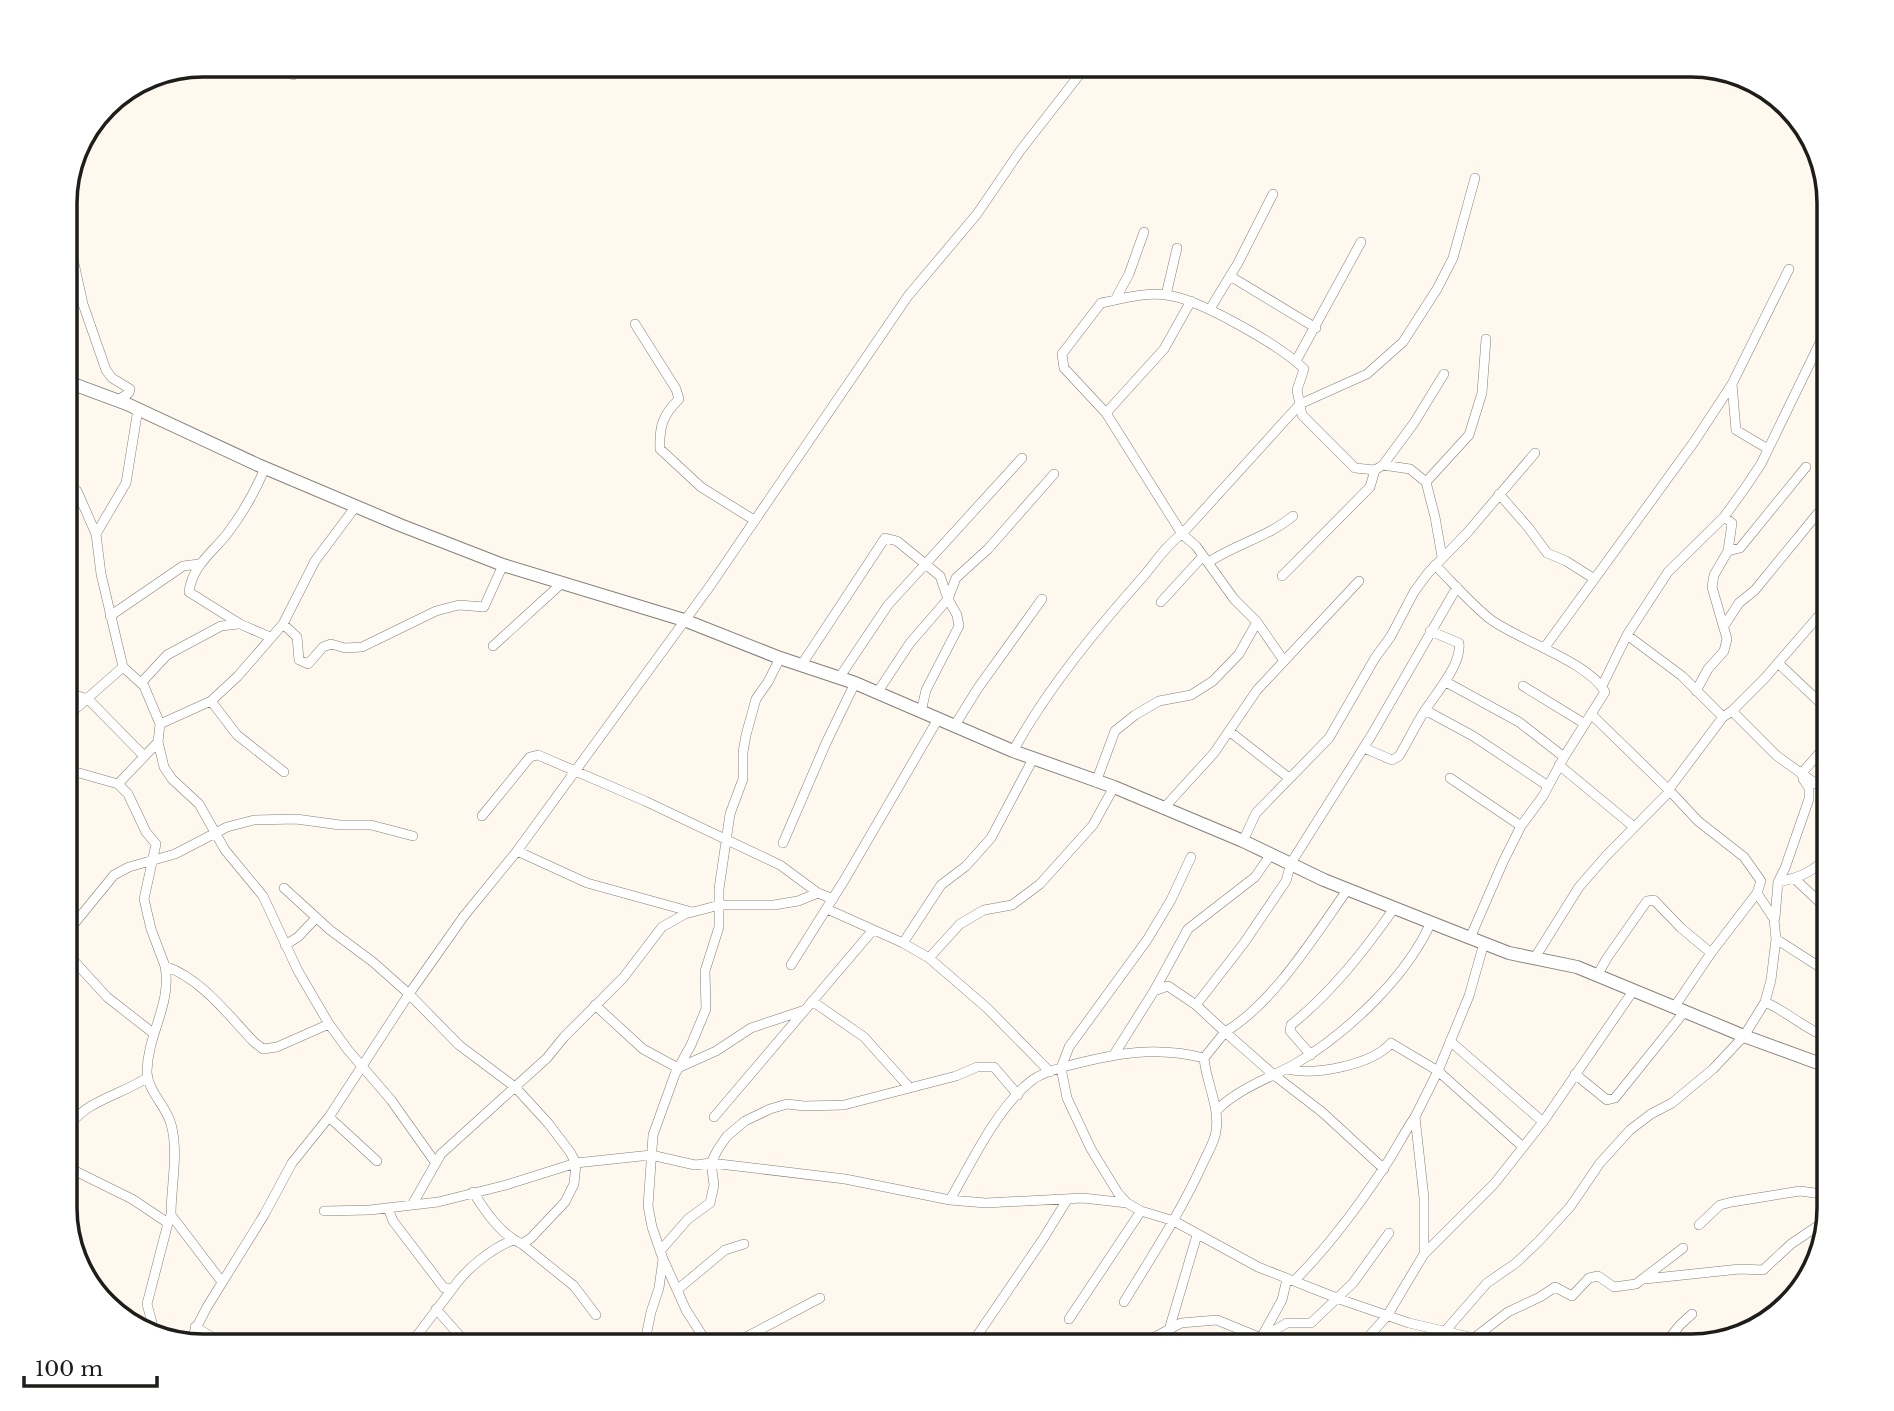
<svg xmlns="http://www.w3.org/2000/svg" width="1894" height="1411" viewBox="0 0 1894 1411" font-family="'Libre Baskerville',serif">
	<rect width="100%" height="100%" fill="#fef8ef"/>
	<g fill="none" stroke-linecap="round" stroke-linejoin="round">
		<g stroke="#847f76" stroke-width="10">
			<path id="street" d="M289,65L293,75
				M65,210L73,232L72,254L83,304L106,370L112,378L130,389L129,393L116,401
				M1230,276L1316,328
				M1166,295L1177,248
				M1115,300L1129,274L1144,232
				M1191,301L1164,349L1106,413L1182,534L1196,546L1234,599L1257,622L1284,661
				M1210,309L1238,263L1273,194
				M635,324L676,389L679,399C663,415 659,426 660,449L701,487L754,520
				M1296,361L1361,242
				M138,409L126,483L96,534L101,574L123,667L144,686L160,724L158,742L164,767L172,779L199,804L225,850L263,896L298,971L329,1024L348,1050L391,1100L435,1162
				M1106,413L1064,368L1062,354L1101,303C1122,299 1144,292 1166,295C1198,298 1281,346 1304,369L1297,390L1302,415L1355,468L1375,470L1383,465L1410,469L1426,482L1435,517L1442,557
				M1768,449L1736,430L1732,384L1789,269
				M1383,465L1414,423L1444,374
				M265,468C255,492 243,513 227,534C212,553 192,566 189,592L240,624L270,637
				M1426,482L1469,435L1482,393L1486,339
				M77,491L96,534
				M1499,494L1528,527L1547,553L1566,561L1593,578
				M1728,551L1740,548L1806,467
				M1209,562C1236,544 1268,537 1293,516
				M1435,565C1453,583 1470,603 1490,619C1518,640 1589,662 1605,692L1564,757L1543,796L1521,826L1503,862L1470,938
				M1282,576L1370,487L1375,470
				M1161,602L1203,556
				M110,616L183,566L199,564
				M283,624L297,637L299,660L308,664L323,647L331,644L345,648L362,647L436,611L459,605L484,607L503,565
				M1724,626L1739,603L1755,590L1818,513
				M1627,635L1668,572L1724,517L1745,488L1761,464L1829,324
				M493,646L562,583
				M1545,647L1694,442L1732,384
				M1778,663L1829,711
				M802,664L885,538L897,541L940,576L948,599L910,643L877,693
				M839,678L888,605L1022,458
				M1446,682L1519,722L1564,757
				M141,683L167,655L221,626L238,624
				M1523,686L1585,724
				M1602,686L1627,635L1682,676L1723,717
				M1696,691L1708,669L1724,651L1727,639L1712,587L1714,575L1728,551L1732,523L1724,517
				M65,692L88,699L144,756
				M1425,710L1473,736L1548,786
				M1732,711L1765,678L1829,604
				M921,712L926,690L959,626L957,615L948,599L956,578L988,549L1054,474
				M65,718L123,667
				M160,724L211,701
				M955,725L978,688L1042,599
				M1229,731L1289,778
				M1364,748L1392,760L1399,756C1408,741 1415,726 1424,712C1435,694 1462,665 1459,643L1430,631
				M1013,751C1048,688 1095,631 1142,578C1155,563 1166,545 1182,534L1300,404L1367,374L1403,342L1437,289L1453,258L1475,178
				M1559,765L1634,827
				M65,769L118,784L128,794L146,832L156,844L144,899L151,929L165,966C202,979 228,1015 254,1042L263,1049L277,1047L329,1024
				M284,772L237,735L211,701L238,676L283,624L315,561L356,506
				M1801,774L1829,742
				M1450,778L1521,826
				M1096,782L1115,731L1135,715L1159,701L1191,695L1213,681L1239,654L1257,622
				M118,784L158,742
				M1669,789L1723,717L1732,711L1777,756L1829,793
				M1163,809L1214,753L1257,690L1359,581
				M482,816L530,757L538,755L645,801L780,865L818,893
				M1243,841L1256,813L1329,738L1375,658L1391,636L1414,592L1428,573L1467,533L1535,453
				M783,843L826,743L855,683
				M517,851L587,883L692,912
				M1191,857L1171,900L1147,940L1069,1047L1061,1068L1067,1098L1091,1149L1118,1193L1127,1203L1141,1211L1174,1221L1258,1267L1342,1300L1409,1323L1474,1338L1494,1339L1528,1346
				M1795,879L1829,911
				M1778,882C1799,878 1816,871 1829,854
				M284,888L330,930L373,962L409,994L459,1045L515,1087L548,1123L570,1152L576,1163L574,1184L565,1202L531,1238L522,1244C501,1235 485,1211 473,1192
				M1348,889C1315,935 1274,1003 1225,1032L1274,1075L1322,1112L1384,1169
				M827,909L903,943L929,958L987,1008L1050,1072
				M1775,918L1778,882L1785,868L1809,799V788L1803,779
				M65,935L114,875L129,867L175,854L227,827L254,820L296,819L340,825H371L413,836
				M1776,939L1829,973
				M903,943L941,885L966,866L991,838L1033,759
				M285,945L298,937L316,918
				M65,951L107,997L153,1033
				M1711,953L1757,893
				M929,958L960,924L984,910L1012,905L1040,884L1093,825L1114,787
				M1534,959L1579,887L1606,856L1670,791
				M791,965L845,879L938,719
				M165,966C172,1004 148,1033 147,1071C147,1091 166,1105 171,1124C179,1153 171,1185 171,1215L222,1282
				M1598,974L1607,958L1647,901L1654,900L1681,928L1711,953L1675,1006
				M1154,991L1188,929L1255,877L1271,854
				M812,1001L864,1037L909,1087
				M1765,1002C1790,1013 1804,1029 1829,1038
				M595,1005L643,1049L678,1068L716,1051L751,1028L802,1011
				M1829,1038L1825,1065L1824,1103L1829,1155
				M1450,1041L1543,1122
				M1115,1053L1154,991L1168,986L1196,1005
				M1311,1055L1290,1031L1291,1025C1332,992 1365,950 1395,907
				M1286,1069C1314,1076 1372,1065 1391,1043L1438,1071L1523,1147
				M1575,1074L1607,1100L1615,1098L1685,1011
				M1217,1110C1239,1088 1268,1079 1295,1064C1346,1034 1407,977 1431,922
				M329,1117L377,1161
				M714,1117L873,930
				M65,1134C79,1101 121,1096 148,1077
				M65,1166L132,1199L168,1223L171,1215
				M950,1200C971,1163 997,1108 1031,1081C1041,1073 1059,1068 1071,1065C1117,1053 1156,1046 1204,1058
				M412,1205L441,1154L547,1058L564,1037L623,978L662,927L685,914L720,905H774L798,901L818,893L833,899
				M388,1208L393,1221L444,1288H453C467,1268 491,1249 513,1240
				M324,1211L370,1210L438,1202L506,1185L576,1163L651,1155L695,1165L711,1163L845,1179L950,1200L986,1203L1083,1198L1127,1203
				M1699,1225L1720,1205L1732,1202L1800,1191L1829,1195
				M522,1244L574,1286L596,1315
				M660,1251L688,1219L710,1203L714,1185L711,1163L718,1149L727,1136L745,1121L770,1109L787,1104L804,1106L844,1105L956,1076L977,1067H994L1018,1095
				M1424,1254L1494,1184L1543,1122L1633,991
				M664,1261L686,1310L709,1346
				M1645,1279L1740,1269L1763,1270L1791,1244L1825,1221
				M1295,1280C1328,1247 1357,1208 1383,1169C1395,1152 1403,1134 1415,1117
				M677,1290L725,1250L744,1244
				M1124,1302C1152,1256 1182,1210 1204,1161C1208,1152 1215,1141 1216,1131C1220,1107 1206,1082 1204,1058L1225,1032L1196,1005L1244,943L1286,881L1291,863L1371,736L1457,587
				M436,1309L460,1336L472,1346
				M1069,1319L1141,1211
				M195,1327L228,1346
				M154,1330L147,1304L168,1223
				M1169,1330L1197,1235
				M189,1342L207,1307L264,1215L292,1163L329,1117L409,994L464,916L517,851L710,586L908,296L977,214L1020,151L1087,65
				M307,1346L330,1339L415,1338
				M409,1346L453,1288
				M585,1346L594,1343
				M644,1346L651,1312L659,1288L663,1259L652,1227L648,1206L653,1135L675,1074L691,1045L706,1009L705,971L719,927V889L730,814L743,779V752L746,735L756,699L768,682L780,658
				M729,1346L820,1298
				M970,1346L1043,1239L1067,1200
				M1138,1346L1181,1323L1217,1320L1261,1338L1282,1300L1287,1279
				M1254,1346L1261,1338L1287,1323H1311L1353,1283L1389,1233
				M1360,1346L1387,1316L1424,1254V1198L1415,1117L1438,1071L1469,996L1484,943
				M1440,1346L1446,1330L1487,1283L1516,1263L1539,1241L1570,1207L1600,1163L1630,1130L1651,1114L1672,1103L1713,1069L1744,1036L1765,1002L1771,980L1776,939L1774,919L1757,893L1761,881L1744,857L1698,821L1670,791L1592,715
				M1477,1346L1474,1338L1508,1312L1540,1297L1555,1287L1572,1296L1589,1278L1598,1276L1614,1287L1636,1284L1683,1248
				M1663,1346L1680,1325L1692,1314"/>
		</g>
		<g stroke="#847f76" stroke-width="14">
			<path id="secondary" d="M65,381L127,404L258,465L400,525L503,565L684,620L780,658L855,683L1013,751L1114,787L1243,841L1324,880L1455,932L1509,953L1577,967L1744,1036L1829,1067"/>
		</g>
		<use href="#street" stroke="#fff" stroke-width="9"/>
		<use href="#secondary" stroke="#fff" stroke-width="12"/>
	</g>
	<path d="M0 0H1894V1411H0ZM203 77H1691A126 126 0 0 1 1817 203V1208A126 126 0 0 1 1691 1334H203A126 126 0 0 1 77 1208V203A126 126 0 0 1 203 77Z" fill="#fff" fill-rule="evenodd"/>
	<path fill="none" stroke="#1f1d19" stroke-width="3.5" d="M203 77H1691A126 126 0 0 1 1817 203V1208A126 126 0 0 1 1691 1334H203A126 126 0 0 1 77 1208V203A126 126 0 0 1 203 77Z"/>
	<path d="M24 1376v10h133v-10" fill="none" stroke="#1f1d19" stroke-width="3.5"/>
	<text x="35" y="1376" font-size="21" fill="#1f1d19" stroke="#ffffff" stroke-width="5" paint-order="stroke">100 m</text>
</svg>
